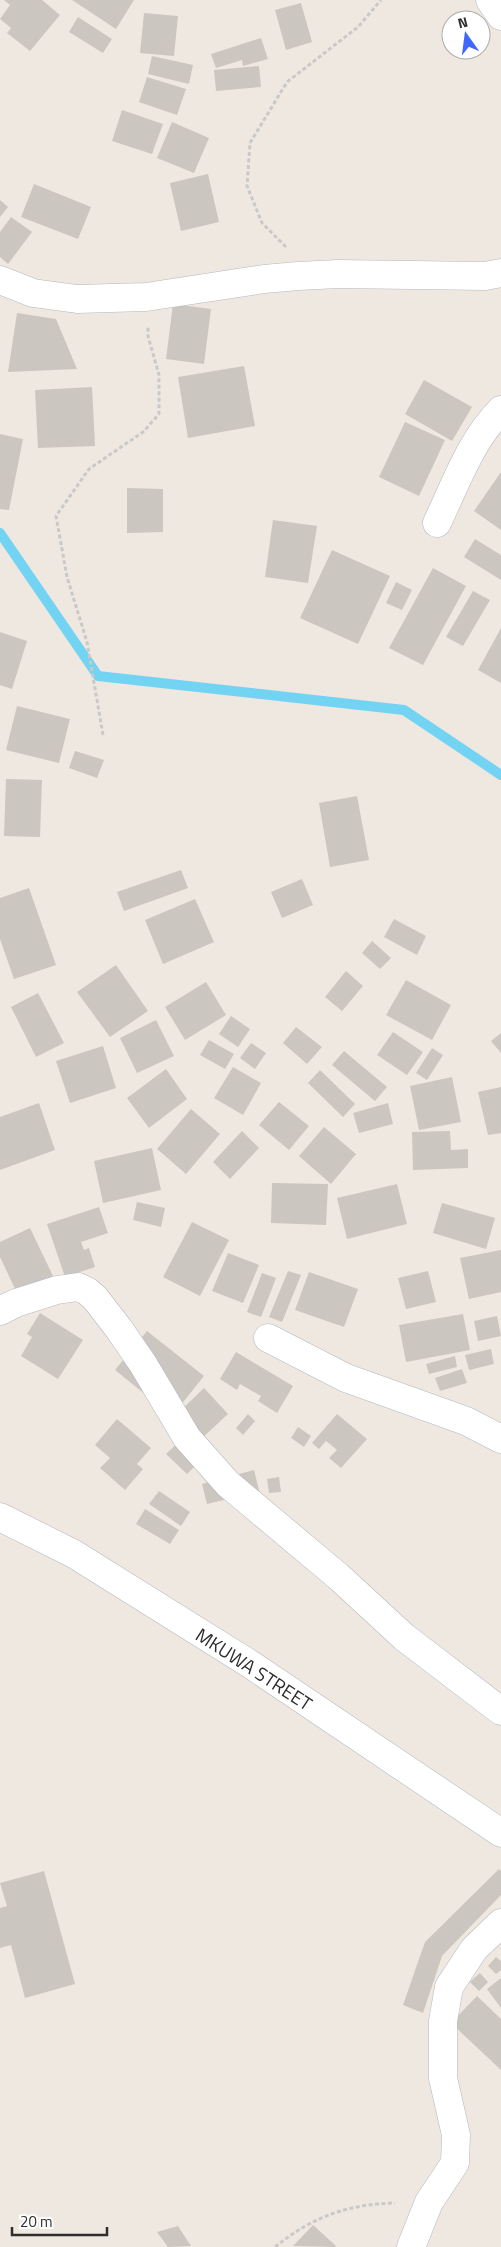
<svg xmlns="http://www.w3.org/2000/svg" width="501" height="2247" viewBox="0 0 501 2247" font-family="'Titillium Web',sans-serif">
	<rect width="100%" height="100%" fill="#efe8e0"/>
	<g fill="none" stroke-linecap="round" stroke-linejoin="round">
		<path stroke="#73d3f2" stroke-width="10" d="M0,533L98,676L404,710L501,775"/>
	</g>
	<path fill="#cbc6bf" d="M4,0H42L60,15L30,51L7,33L11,28L0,19L10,5Z
		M72,0H134L116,29Z
		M301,3L312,42L286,50L275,10Z
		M144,13L178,16L174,56L140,53Z
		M78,17L112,39L103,53L69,32Z
		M261,38L268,59L243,66L242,60L216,68L211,54Z
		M152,56L193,65L189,84L148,74Z
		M259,66L261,87L216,91L214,70Z
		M147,77L186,89L177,115L139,102Z
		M122,110L163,124L152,154L112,141Z
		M172,122L209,138L194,173L157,158Z
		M208,174L219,222L181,231L170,183Z
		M34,184L91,207L78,239L21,217Z
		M0,200L8,207L0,217Z
		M11,217L32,232L8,264L0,257V232Z
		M173,304L211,309L204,364L166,359Z
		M17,313L56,319L77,369L8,372Z
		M244,366L255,426L188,438L178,377Z
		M424,380L472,407L452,441L405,414Z
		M92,387L95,446L38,448L35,390Z
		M405,422L445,440L419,496L379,477Z
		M0,434L23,439L9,510L0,509Z
		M501,472V530L474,511Z
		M127,488L163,489V532L127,533Z
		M273,520L317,526L308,583L265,577Z
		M475,539L501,555V580L464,557Z
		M332,550L390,576L358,644L300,618Z
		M433,568L466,586L423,665L389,648Z
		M396,582L412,590L402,610L386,603Z
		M473,591L490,600L463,646L446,637Z
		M501,628V683L478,670Z
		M0,632L27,641L12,689L0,685Z
		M17,706L70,719L59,763L6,750Z
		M75,751L104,760L97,778L69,768Z
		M6,779L42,780L40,837L4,836Z
		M357,796L369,860L330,867L319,803Z
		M181,870L188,888L124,911L117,892Z
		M302,879L313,905L282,918L271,892Z
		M29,888L56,965L14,979L0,939V898Z
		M195,899L214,942L163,964L145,920Z
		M394,919L426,936L417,955L384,937Z
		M372,941L391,958L380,969L362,953Z
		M116,965L148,1011L110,1037L77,992Z
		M346,971L363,986L342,1011L325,997Z
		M406,980L451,1005L432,1040L386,1015Z
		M206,982L226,1015L185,1040L165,1007Z
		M38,993L64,1043L36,1057L11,1007Z
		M231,1016L250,1029L238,1047L219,1034Z
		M156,1020L174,1056L137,1073L120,1038Z
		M296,1027L322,1047L307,1064L283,1043Z
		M393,1032L423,1052L407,1075L377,1055Z
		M501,1033V1053L491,1041Z
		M209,1040L234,1054L225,1069L200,1055Z
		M251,1043L266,1053L255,1069L240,1058Z
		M103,1046L116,1088L70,1103L56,1061Z
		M432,1048L443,1055L427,1080L416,1073Z
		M344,1051L387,1087L375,1101L332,1065Z
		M233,1067L261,1083L243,1115L214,1098Z
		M166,1069L187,1099L149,1128L127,1098Z
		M320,1070L355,1104L343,1117L308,1083Z
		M452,1077L461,1122L419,1130L410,1086Z
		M501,1087V1133L488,1135L478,1092Z
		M279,1102L309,1126L289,1150L259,1125Z
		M39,1103L55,1150L0,1170V1117Z
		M388,1103L393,1124L359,1133L353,1113Z
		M191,1109L220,1134L186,1174L157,1149Z
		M324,1127L356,1154L331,1184L299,1156Z
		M242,1131L259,1148L230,1179L213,1162Z
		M450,1131L451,1150L468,1149V1168L413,1170L412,1132Z
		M152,1148L161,1190L103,1203L94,1161Z
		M272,1183L328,1184L326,1225L271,1223Z
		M397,1184L407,1224L347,1239L337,1198Z
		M137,1202L165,1208L161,1227L133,1220Z
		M442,1203L495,1218L486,1249L433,1233Z
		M99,1207L108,1233L81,1242L84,1250L89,1248L95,1267L65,1277L47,1224Z
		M192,1222L229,1240L200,1296L163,1277Z
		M30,1228L53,1276L17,1293L0,1257V1242Z
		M501,1250V1292L469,1299L460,1258Z
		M228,1253L259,1265L243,1303L212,1291Z
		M288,1271L301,1275L282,1322L269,1317Z
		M428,1271L436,1302L406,1309L398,1278Z
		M309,1272L358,1289L344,1327L295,1310Z
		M262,1273L276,1278L261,1317L247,1312Z
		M40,1313L83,1340L58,1379L21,1356L32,1337L27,1334Z
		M463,1314L470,1350L406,1362L399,1325Z
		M497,1316L501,1336L478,1341L474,1321Z
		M147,1331L204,1376L172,1416L115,1370Z
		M491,1349L494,1364L469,1370L465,1355Z
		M236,1352L293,1386L277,1413L258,1401L261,1396L240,1384L237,1390L220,1379Z
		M455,1356L457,1367L429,1374L426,1364Z
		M462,1369L467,1383L440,1391L435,1378Z
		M204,1388L228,1414L200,1440L176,1415Z
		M248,1414L255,1421L243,1435L236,1428Z
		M337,1414L367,1439L341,1468L329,1458L337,1450L326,1441L319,1449L312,1443Z
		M117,1419L151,1448L137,1464L143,1469L125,1490L100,1468L110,1458L95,1445Z
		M298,1427L311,1436L304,1447L291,1438Z
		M182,1439L202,1459L187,1474L166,1454Z
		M254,1470L262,1502L235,1509L232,1498L207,1504L202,1484Z
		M279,1477L281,1492L269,1493L267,1479Z
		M159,1491L190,1512L181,1526L149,1504Z
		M145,1509L179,1530L170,1544L136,1524Z
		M499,1869L501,1871V1895L442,1956L423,2013L403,2005L425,1942Z
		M44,1871L75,1984L25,1998L11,1945L0,1948V1908L7,1906L0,1883Z
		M496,1957L501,1961V1970L496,1974L488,1966Z
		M480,1973L488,1982L479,1991L470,1982Z
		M501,1978V2008L487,1989Z
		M477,1996L501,2019V2070L451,2023Z
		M313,2225L336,2246L335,2247L293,2246Z
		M178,2226L191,2246L168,2247L157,2232Z"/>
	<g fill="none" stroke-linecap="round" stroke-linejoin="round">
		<g stroke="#b4b7c1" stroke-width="29">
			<path id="street" d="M490,0L501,16
				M0,280L33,293L77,299L146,297L264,279L298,276L338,274L485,276L501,273
				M437,523C455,485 471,440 501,410
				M0,1311L16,1303L57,1290L78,1287L87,1291L95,1298L119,1329L143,1364L187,1438L228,1484L339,1577L404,1637L501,1711
				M268,1338L346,1378L466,1421L501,1439
				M0,1517L74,1554L250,1664L501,1833
				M411,2247L429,2202L455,2163L456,2135L443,2078V2021L449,1987L474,1949L501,1923"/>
		</g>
		<path stroke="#c9c9c9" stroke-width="3" stroke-dasharray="4 2.5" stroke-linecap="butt" d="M286,247L262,223L247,186L250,143L287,82L358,27L381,0
			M103,735L87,642L67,577L56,516L89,469L143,432L159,414V375L148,336V327
			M275,2247C312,2217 348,2204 395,2203"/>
		<use href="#street" stroke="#fff" stroke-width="28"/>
	</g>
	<g text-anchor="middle" stroke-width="5" stroke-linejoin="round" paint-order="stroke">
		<g font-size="19" fill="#2e2e2e" stroke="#fff">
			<text transform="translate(254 1669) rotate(33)" y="7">MKUWA STREET</text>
		</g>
	</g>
	<g transform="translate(466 35) rotate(346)"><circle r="24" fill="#ffffff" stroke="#ababab"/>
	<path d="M0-4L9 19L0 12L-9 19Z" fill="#3f68fe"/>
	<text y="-8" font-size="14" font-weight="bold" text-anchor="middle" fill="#2e2e2e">N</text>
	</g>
	<path d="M12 2227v8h95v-8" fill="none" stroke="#2e2e2e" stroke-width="2.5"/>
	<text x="20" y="2227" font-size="15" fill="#2e2e2e" stroke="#ffffff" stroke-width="4" paint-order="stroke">20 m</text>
</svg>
